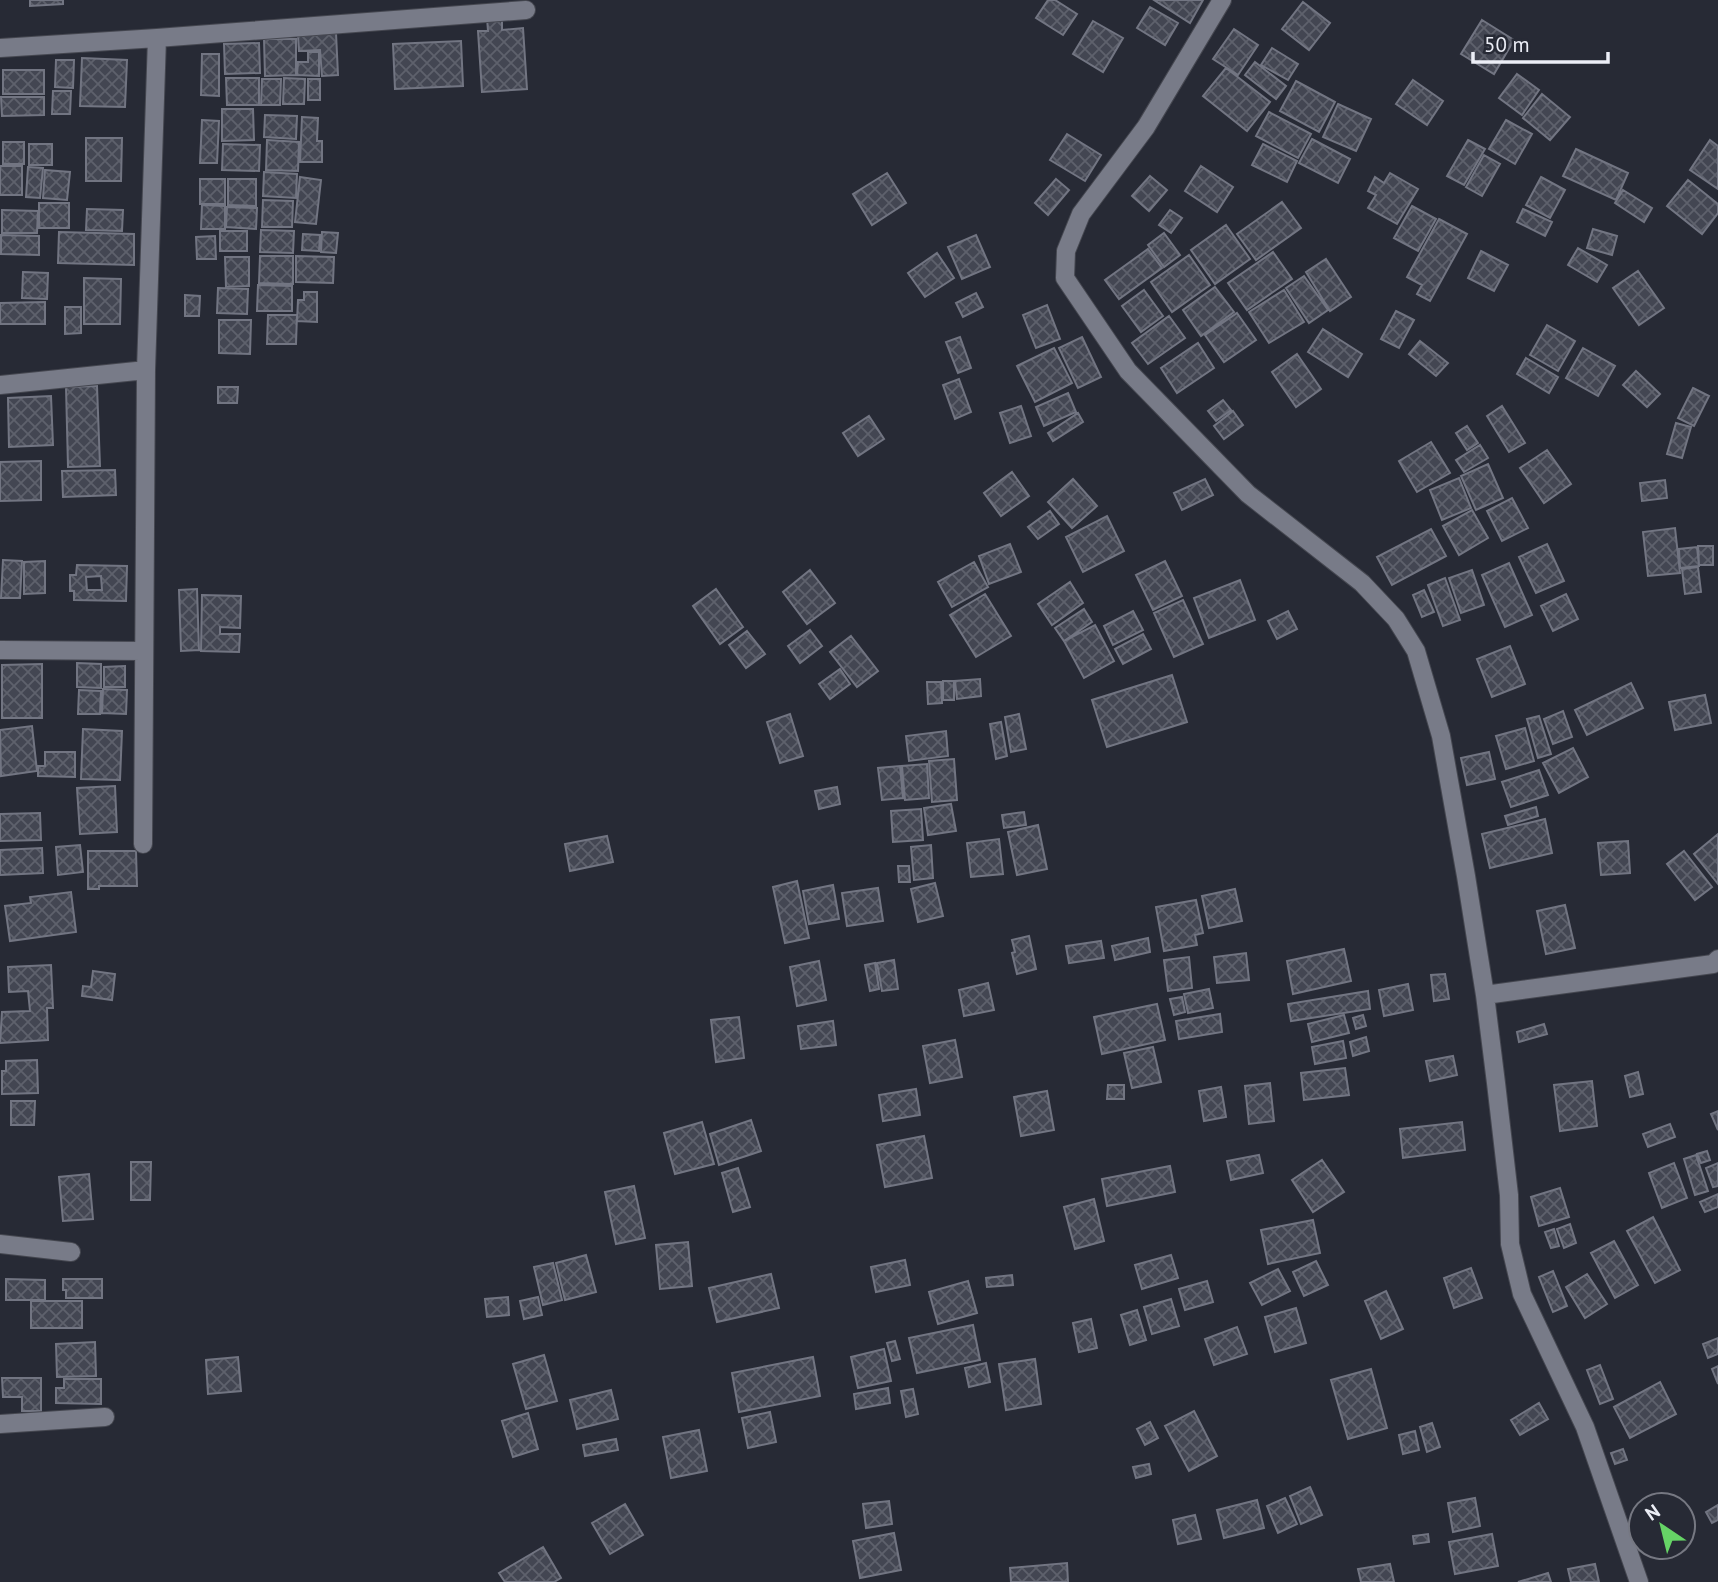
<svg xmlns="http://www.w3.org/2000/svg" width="1718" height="1582" viewBox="0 0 1718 1582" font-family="'PT Sans',sans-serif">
	<defs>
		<pattern id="building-cross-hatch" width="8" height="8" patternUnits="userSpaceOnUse" patternTransform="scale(1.75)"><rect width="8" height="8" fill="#434652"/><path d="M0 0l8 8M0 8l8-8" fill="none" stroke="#5e616c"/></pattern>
	</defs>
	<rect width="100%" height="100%" fill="#272a35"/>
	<path fill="url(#building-cross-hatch)" stroke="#727582" stroke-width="2" fill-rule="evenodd" d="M30,0H63V4L30,6Z
		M1048,0H1055L1077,14L1063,35L1036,18Z
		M1154,0H1203L1190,23Z
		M1303,2L1330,23L1309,50L1282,29Z
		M1150,7L1178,23L1165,45L1137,28Z
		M502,17V30L523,28L527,89L482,92L478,31H488L487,18Z
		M1482,20L1514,40L1494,74L1461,54Z
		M1093,21L1123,38L1103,72L1073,54Z
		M1234,29L1258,45L1238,75L1213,59Z
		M336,33L338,75L322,76L320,50L299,51L298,36Z
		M264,39H296V75L265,76Z
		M461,41L463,86L395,89L393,44Z
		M259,43L260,73L225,74L224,44Z
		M1272,48L1298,64L1288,80L1261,65Z
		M308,52H319V76L297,75L298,62H308Z
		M202,54H219V96L201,95Z
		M82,58L127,60L125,107L80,106Z
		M56,60H74L73,88L55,87Z
		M1255,62L1286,86L1276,99L1245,75Z
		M1226,68L1270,102L1247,131L1203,96Z
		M3,70H44V94H3Z
		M1517,74L1539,90L1522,115L1499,98Z
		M226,78H259V105H227Z
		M284,78L305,79L304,104H283Z
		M262,79H281L280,105H261Z
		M308,79H320V100H308Z
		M1413,80L1443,101L1427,125L1396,104Z
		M1296,81L1335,102L1319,132L1280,111Z
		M53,91H71L70,114H52Z
		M1542,94L1570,117L1550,140L1523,118Z
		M1,97H44V115L2,116Z
		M1338,104L1371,119L1356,151L1323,137Z
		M222,109H253L254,140L222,141Z
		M1269,112L1311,134L1298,158L1256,136Z
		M265,115L297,116L296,139L264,137Z
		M302,117L318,118L317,141H322V162H300Z
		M202,120L219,121L217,163H200Z
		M1506,120L1532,134L1515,164L1489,149Z
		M1067,134L1101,155L1085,181L1050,160Z
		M86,138H122L121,181H86Z
		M1312,139L1350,159L1338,183L1299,163Z
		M267,140L299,142L298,171L266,170Z
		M1468,140L1485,149L1464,185L1447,176Z
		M1710,140L1718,146V189L1690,170Z
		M3,142H24V164H3Z
		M29,144H52V165H29Z
		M223,144L260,145L259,171L222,170Z
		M1263,144L1297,161L1287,182L1252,165Z
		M1576,149L1628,173L1616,200L1563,176Z
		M1484,155L1500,164L1482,196L1466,187Z
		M0,166H22V195H0Z
		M1201,166L1233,187L1217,212L1185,191Z
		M28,167L43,168L40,198L26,197Z
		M45,170L70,172L67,200L43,198Z
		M264,172L297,174L296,198L263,196Z
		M887,173L906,203L872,225L853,194Z
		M1390,173L1418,189L1397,224L1368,208L1376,195L1368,191L1375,177L1384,183Z
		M1150,176L1167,190L1149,211L1132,196Z
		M300,177L321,180L316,224L295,222Z
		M1541,177L1565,190L1550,218L1526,205Z
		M200,179H225V204H200Z
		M228,179H256V206L228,205Z
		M1056,179L1069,190L1048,215L1035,203Z
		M1688,180L1718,204V213L1702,234L1667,206Z
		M1623,190L1652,208L1644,222L1615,203Z
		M263,200L293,201L292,227H262Z
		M1282,202L1301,228L1256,260L1237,234Z
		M39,203H69V228H39Z
		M202,205L225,206V229H201Z
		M1412,206L1436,219L1418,251L1394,238Z
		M227,207L257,208L256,229L226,227Z
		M87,209L123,210L122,231L86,230Z
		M1523,209L1552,222L1545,236L1517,222Z
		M2,210L38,211L37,233H2Z
		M1170,210L1182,218L1171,233L1159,225Z
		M1439,219L1467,234L1430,301L1417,294L1422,285L1407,277Z
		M1226,225L1250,259L1215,284L1191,250Z
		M1593,229L1617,236L1612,255L1587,248Z
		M261,230L294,231L293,253L260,252Z
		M220,231H247V251H220Z
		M59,232L134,234V265L58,263Z
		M322,232L338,233L336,253L321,252Z
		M1164,233L1180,255L1164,267L1148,245Z
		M303,234L320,235L319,251L302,250Z
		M1,235L39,236V255L1,254Z
		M976,235L990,267L962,279L948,247Z
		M215,236L216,259H197L196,237Z
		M1578,248L1607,265L1597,282L1568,265Z
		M1148,249L1162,268L1119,299L1105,280Z
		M1481,251L1508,265L1494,291L1468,278Z
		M1273,252L1292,279L1247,310L1228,283Z
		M937,253L954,278L925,297L908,273Z
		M1189,255L1210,285L1172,312L1151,282Z
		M260,256H293V284L259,283Z
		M296,256L334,257L333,283L296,282Z
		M225,257H249V286L226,287Z
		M1326,259L1351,297L1330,311L1306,272Z
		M1638,271L1664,308L1639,325L1613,288Z
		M23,272L48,273L47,299L22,298Z
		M1304,276L1328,310L1309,323L1286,288Z
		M84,278L121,279L120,324H84Z
		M258,285L292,286V311H257Z
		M1215,287L1234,312L1201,336L1183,310Z
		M218,288L248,289L247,314L217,313Z
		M1144,290L1163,316L1141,332L1122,306Z
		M1284,290L1304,322L1269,343L1249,312Z
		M304,292H317V322L297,321L298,300H304Z
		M976,293L983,307L963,317L956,303Z
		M185,295L200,296L199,316H185Z
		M45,302V324H0V303Z
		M1047,305L1060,339L1036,348L1023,315Z
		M65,307H81V333L65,334Z
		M1396,311L1414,320L1399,348L1381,339Z
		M1237,313L1256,340L1224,362L1205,335Z
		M268,315H297L296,344H267Z
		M1169,316L1185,338L1148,364L1132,343Z
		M219,320H251L250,354L219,353Z
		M1547,325L1575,341L1558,371L1530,355Z
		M1323,329L1362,354L1348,377L1308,352Z
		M960,337L971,368L958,373L946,342Z
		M1082,337L1101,377L1078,388L1059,348Z
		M1420,341L1448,363L1436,376L1409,354Z
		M1198,343L1214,368L1177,393L1161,368Z
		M1054,348L1072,383L1035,402L1017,366Z
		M1583,348L1615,366L1598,396L1566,378Z
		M1297,354L1321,389L1296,407L1272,372Z
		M1526,358L1558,377L1549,393L1517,374Z
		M1636,371L1660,394L1647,407L1623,385Z
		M959,379L971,412L955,419L943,385Z
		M97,386L100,466L68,467L66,387Z
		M218,387H238L237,403H218Z
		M1693,388L1709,396L1694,426L1678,418Z
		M1068,393L1076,412L1044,426L1036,407Z
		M51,396L53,445L9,447L8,398Z
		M1223,400L1231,410L1216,421L1208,411Z
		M1021,406L1031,436L1010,443L1000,413Z
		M1502,406L1525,443L1509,452L1487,416Z
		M1233,411L1243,425L1224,439L1214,426Z
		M1078,413L1083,422L1053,441L1048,433Z
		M869,416L884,439L858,456L843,433Z
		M1676,423L1691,427L1682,458L1667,454Z
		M1467,426L1478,443L1467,450L1456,433Z
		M1431,442L1450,473L1417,492L1399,461Z
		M1480,445L1488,458L1464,472L1456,460Z
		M1547,450L1571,484L1544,503L1520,468Z
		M41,461V500L0,501V462Z
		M1488,464L1503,498L1476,510L1461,476Z
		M115,470L116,495L63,497L62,471Z
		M1012,472L1029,496L1001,516L984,493Z
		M1459,478L1471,508L1442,520L1430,490Z
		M1073,479L1097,506L1072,528L1048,502Z
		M1205,479L1213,495L1182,510L1174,493Z
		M1665,480L1667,498L1642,501L1640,483Z
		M1512,498L1528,528L1502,541L1487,511Z
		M1472,510L1488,538L1459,555L1443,526Z
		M1050,511L1059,524L1038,539L1028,527Z
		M1107,516L1124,551L1083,572L1066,537Z
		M1675,528L1680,573L1648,576L1643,532Z
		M1431,529L1446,556L1392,585L1377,557Z
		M1010,544L1021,572L989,584L979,556Z
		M1547,544L1564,581L1536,593L1519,557Z
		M1698,546H1713V565H1699Z
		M1697,547L1699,566L1680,568L1679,549Z
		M3,560L22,561L20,598H1Z
		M45,561V593L24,594V562Z
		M1165,561L1182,596L1153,610L1136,575Z
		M974,562L988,587L952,607L938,582Z
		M1509,563L1532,615L1505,627L1482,575Z
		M77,565L127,566L126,601L74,600V591H70V575H76ZM101,576L102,590H87L86,577Z
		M1698,567L1701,592L1685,594L1682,569Z
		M810,570L835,603L807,624L783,592Z
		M1472,570L1484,605L1461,613L1449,578Z
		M1445,578L1460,620L1443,626L1428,585Z
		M1240,580L1255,620L1209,638L1194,598Z
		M1070,582L1083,603L1052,625L1038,604Z
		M197,589L199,650L181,651L179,590Z
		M716,589L743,627L720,644L693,606Z
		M1424,590L1434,612L1422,617L1413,595Z
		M985,594L1011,636L976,657L950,615Z
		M1566,594L1578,619L1553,631L1541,606Z
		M202,595L241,596L240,628L220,627V634H240L239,652L201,651Z
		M1183,600L1203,644L1174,657L1154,613Z
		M1084,609L1092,622L1064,641L1055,628Z
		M1133,611L1143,630L1113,645L1104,626Z
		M1288,611L1297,629L1277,639L1268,621Z
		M1095,625L1114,661L1084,678L1064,641Z
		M810,630L822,646L800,663L788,646Z
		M747,631L765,654L746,668L729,645Z
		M1143,634L1151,649L1123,664L1115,649Z
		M851,636L878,671L857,687L830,652Z
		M1510,646L1525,684L1492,697L1477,659Z
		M77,663L101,664V688L77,687Z
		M42,664V718H2V665Z
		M125,666V687H104V667Z
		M840,669L850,684L830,699L819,684Z
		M1172,675L1187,722L1107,747L1092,700Z
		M980,679L981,696L957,699L955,681Z
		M943,681H954V700H943Z
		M927,682H941L942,703L928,704Z
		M1631,683L1643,708L1587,735L1575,710Z
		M103,689L127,690L126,714L102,713Z
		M79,690L101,691L100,714H78Z
		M1705,695L1711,723L1675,730L1669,702Z
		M1563,711L1572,737L1553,744L1544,719Z
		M790,714L803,756L780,763L767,722Z
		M1019,714L1026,749L1011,752L1005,717Z
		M1539,716L1551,754L1538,758L1527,719Z
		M1001,722L1007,756L996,759L990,724Z
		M32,726L37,771L1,776L0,730Z
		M1525,728L1534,761L1506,769L1496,736Z
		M83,729L122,731L120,780L81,779Z
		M946,731L948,756L909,761L906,736Z
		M1573,748L1588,777L1559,793L1543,763Z
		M45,752H75V777L38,776V766H45Z
		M1489,752L1495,779L1467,785L1461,758Z
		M954,759L957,800L932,802L929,761Z
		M927,764L929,798L905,800L902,766Z
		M900,766L903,798L882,800L878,768Z
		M1539,770L1548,795L1511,807L1502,782Z
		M115,786L117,832L80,834L77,788Z
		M837,787L840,804L819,809L815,791Z
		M951,804L956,831L928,835L924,808Z
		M1536,807L1538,816L1508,825L1505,816Z
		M921,809L923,840L893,842L891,811Z
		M1024,812L1026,825L1004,828L1002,815Z
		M40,813L41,840L0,841V814Z
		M1545,819L1552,853L1490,868L1482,834Z
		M1038,825L1047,869L1017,875L1008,832Z
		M1718,834V884L1694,854Z
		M607,836L613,862L570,871L565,844Z
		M999,839L1003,874L971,877L967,843Z
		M1628,841L1630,873L1601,875L1598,843Z
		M80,845L83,872L58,875L56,847Z
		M931,845L933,878L914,880L911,847Z
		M42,848L43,873L0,875V850Z
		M88,851H136L137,886H99V889H88Z
		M1684,851L1712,887L1695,900L1667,864Z
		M898,866H909L910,882H899Z
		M797,881L809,938L785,943L773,887Z
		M935,883L943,916L918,922L911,889Z
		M833,885L839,919L809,924L803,891Z
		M878,888L883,921L847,926L842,893Z
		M1235,889L1242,921L1209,928L1202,896Z
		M71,892L76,932L10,941L5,906L31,903L30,897Z
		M1196,900L1203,933L1195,935L1197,945L1164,951L1156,907Z
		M1565,905L1575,948L1546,954L1537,911Z
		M1029,936L1036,969L1017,974L1012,953L1015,952L1012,940Z
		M1148,938L1150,952L1115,960L1112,946Z
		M1101,941L1104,958L1069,963L1066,946Z
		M1344,949L1351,981L1293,994L1287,961Z
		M1246,953L1249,980L1217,983L1214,957Z
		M1189,957L1192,988L1168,991L1164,960Z
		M894,960L898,989L882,991L877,963Z
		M819,961L826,1000L797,1006L790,967Z
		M875,963L879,989L870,991L865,965Z
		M51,965L53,1008H47L48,1040L0,1043L2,1012L30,1011L28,991L9,992L8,967Z
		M93,971L115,974L112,1000L82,996L83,986L91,987Z
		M1445,974L1449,999L1434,1001L1431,975Z
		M988,983L994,1010L964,1016L959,990Z
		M1408,984L1413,1010L1384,1016L1379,990Z
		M1209,989L1213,1008L1188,1013L1184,994Z
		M1368,991L1370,1009L1291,1021L1288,1004Z
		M1182,997L1185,1012L1174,1015L1170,999Z
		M1157,1004L1165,1040L1102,1054L1094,1017Z
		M1220,1014L1222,1032L1179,1039L1176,1021Z
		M1344,1015L1349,1033L1312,1042L1308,1024Z
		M1363,1015L1366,1026L1356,1029L1353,1018Z
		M739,1017L744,1058L716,1062L711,1020Z
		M833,1021L836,1045L801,1049L798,1026Z
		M1544,1024L1547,1034L1519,1042L1517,1032Z
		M1366,1037L1369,1051L1353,1056L1350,1042Z
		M955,1040L962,1077L930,1083L923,1046Z
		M1343,1041L1346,1058L1315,1064L1312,1047Z
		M1153,1047L1161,1082L1132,1088L1124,1053Z
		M1453,1056L1457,1075L1430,1081L1426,1061Z
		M37,1060L38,1093L2,1094V1071H6V1061Z
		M1345,1068L1349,1095L1304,1100L1301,1073Z
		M1638,1072L1643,1094L1630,1097L1625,1076Z
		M1592,1081L1597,1126L1560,1131L1554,1085Z
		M1270,1083L1274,1121L1249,1124L1245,1086Z
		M1108,1085H1124V1099H1107Z
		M1221,1087L1226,1117L1204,1121L1199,1091Z
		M916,1089L920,1115L883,1121L879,1095Z
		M1047,1091L1054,1130L1021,1136L1014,1097Z
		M11,1101H35L34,1125H11Z
		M1718,1111V1130L1711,1114Z
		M751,1120L761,1151L719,1165L710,1134Z
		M702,1122L714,1164L675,1174L664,1133Z
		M1462,1122L1465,1150L1403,1158L1400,1129Z
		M1670,1124L1675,1137L1648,1147L1643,1134Z
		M924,1136L932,1178L885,1187L877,1145Z
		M1707,1151L1710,1160L1701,1163L1697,1154Z
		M1259,1155L1263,1173L1231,1180L1227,1161Z
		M1696,1155L1708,1191L1695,1195L1684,1159Z
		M1322,1160L1344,1192L1313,1212L1292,1180Z
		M131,1162H151L150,1200H131Z
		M1674,1163L1687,1198L1662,1208L1649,1173Z
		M1718,1163V1186L1713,1187L1706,1168Z
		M1170,1166L1175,1192L1107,1206L1102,1179Z
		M738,1168L750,1207L733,1212L722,1173Z
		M89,1174L93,1219L63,1221L59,1177Z
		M634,1186L645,1238L616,1244L605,1192Z
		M1560,1188L1569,1217L1539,1226L1531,1197Z
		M1718,1194V1207L1705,1212L1700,1202Z
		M1094,1199L1104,1241L1075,1249L1064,1207Z
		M1653,1217L1680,1270L1655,1283L1627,1231Z
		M1313,1220L1320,1253L1268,1264L1261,1230Z
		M1570,1224L1576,1243L1564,1248L1557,1229Z
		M1554,1229L1559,1246L1551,1248L1545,1232Z
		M1614,1241L1638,1285L1615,1298L1591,1253Z
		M688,1242L692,1286L660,1289L656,1245Z
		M586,1255L596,1292L565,1300L556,1263Z
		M1171,1255L1178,1278L1142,1289L1135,1265Z
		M905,1260L910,1285L876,1292L871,1267Z
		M1316,1261L1328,1285L1304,1296L1293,1272Z
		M553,1263L562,1300L543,1305L534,1267Z
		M1471,1268L1482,1298L1454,1308L1444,1278Z
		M1278,1269L1290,1291L1262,1305L1250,1283Z
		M1553,1271L1567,1306L1553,1312L1539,1277Z
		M771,1274L779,1308L717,1322L709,1288Z
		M1587,1274L1607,1304L1585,1318L1566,1287Z
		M1012,1275L1013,1285L987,1287L986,1278Z
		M6,1279L45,1280V1300H6Z
		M63,1279H102V1298H66V1290H63Z
		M968,1281L977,1313L938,1324L929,1292Z
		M1207,1281L1213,1302L1185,1310L1179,1289Z
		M1386,1291L1403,1329L1381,1339L1365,1301Z
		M508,1297L509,1315L487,1317L485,1299Z
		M538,1297L542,1315L524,1319L520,1301Z
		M1171,1299L1179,1326L1152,1334L1144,1307Z
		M31,1301H82V1328H31Z
		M1296,1308L1306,1343L1275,1352L1265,1317Z
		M1137,1310L1146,1340L1130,1345L1121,1315Z
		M1091,1319L1097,1348L1079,1352L1073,1323Z
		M973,1325L980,1360L917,1373L909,1338Z
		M1237,1327L1247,1354L1214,1365L1205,1339Z
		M1718,1338V1354L1708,1358L1703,1344Z
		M895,1341L900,1359L892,1361L887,1343Z
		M95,1342L96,1376L57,1377L56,1344Z
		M884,1349L891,1381L858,1388L851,1357Z
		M544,1355L557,1401L526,1409L513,1364Z
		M238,1357L241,1391L208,1394L206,1360Z
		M813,1357L820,1396L739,1412L732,1373Z
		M1035,1359L1041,1404L1006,1410L999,1364Z
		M986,1363L990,1382L969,1387L965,1368Z
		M1600,1365L1613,1399L1600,1404L1587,1370Z
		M1718,1366V1384L1712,1369Z
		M1371,1369L1387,1428L1348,1439L1331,1380Z
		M2,1378H41V1411H22V1397H3Z
		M64,1379H101V1404L56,1403V1388H64Z
		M1660,1382L1676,1414L1630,1438L1614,1407Z
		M888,1388L890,1403L856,1409L854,1394Z
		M913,1389L918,1414L906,1417L901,1391Z
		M611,1390L618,1419L577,1429L570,1400Z
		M1539,1403L1548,1419L1520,1435L1511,1420Z
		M1194,1411L1217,1456L1189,1471L1165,1426Z
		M770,1412L776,1442L748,1448L742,1418Z
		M528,1413L538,1449L513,1457L502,1421Z
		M1150,1422L1158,1438L1145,1445L1137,1429Z
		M1432,1423L1440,1447L1427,1452L1420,1427Z
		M699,1430L707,1471L671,1478L663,1437Z
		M1415,1431L1419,1450L1403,1454L1399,1435Z
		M616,1439L618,1450L585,1456L583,1445Z
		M1623,1449L1627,1460L1615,1464L1611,1453Z
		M1149,1464L1151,1474L1136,1478L1133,1467Z
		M1310,1487L1322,1515L1301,1524L1290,1496Z
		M1285,1498L1297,1524L1278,1533L1267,1506Z
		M1475,1498L1480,1526L1453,1532L1448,1503Z
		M1257,1500L1264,1528L1224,1538L1217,1510Z
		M889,1501L892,1524L866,1528L863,1504Z
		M625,1504L643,1535L610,1554L592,1523Z
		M1718,1505V1520L1712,1523L1706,1512Z
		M1195,1515L1201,1539L1178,1544L1173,1520Z
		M894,1533L901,1570L860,1578L853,1541Z
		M1428,1534L1429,1542L1414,1544L1413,1536Z
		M1492,1534L1498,1566L1455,1574L1449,1542Z
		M543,1547L561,1578L554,1582H505L499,1573Z
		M1067,1563L1068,1582H1011L1010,1568Z
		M1390,1564L1394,1582H1361L1358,1569Z
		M1595,1564L1599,1582H1571L1568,1569Z
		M1548,1573L1551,1582H1518Z"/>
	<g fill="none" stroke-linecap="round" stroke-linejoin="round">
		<g stroke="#454750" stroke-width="20">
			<path id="minor" d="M1222,0L1146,127L1081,214L1066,251L1065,278L1128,371L1248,494L1362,583L1396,619L1416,651L1441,736L1466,876L1485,995L1496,1083L1509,1195L1510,1244L1522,1294L1585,1427L1639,1582
				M0,48L157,38L526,10
				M0,385L146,370
				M0,650L143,651
				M143,844L146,370L157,38
				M1485,995L1713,964L1718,959
				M0,1244L71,1252
				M0,1424L105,1417"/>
		</g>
		<use href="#minor" stroke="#787b88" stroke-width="18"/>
	</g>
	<g transform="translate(1662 1526) rotate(325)"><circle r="33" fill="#272a35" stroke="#767882" stroke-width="2"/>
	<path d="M0-5L12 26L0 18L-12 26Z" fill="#66d466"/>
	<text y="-10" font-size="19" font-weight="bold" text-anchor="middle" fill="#eceef6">N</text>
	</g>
	<path d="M1473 52v10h135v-10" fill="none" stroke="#eceef6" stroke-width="3.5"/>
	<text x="1484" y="52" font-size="21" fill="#eceef6" stroke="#272a35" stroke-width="5" paint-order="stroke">50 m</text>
</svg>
